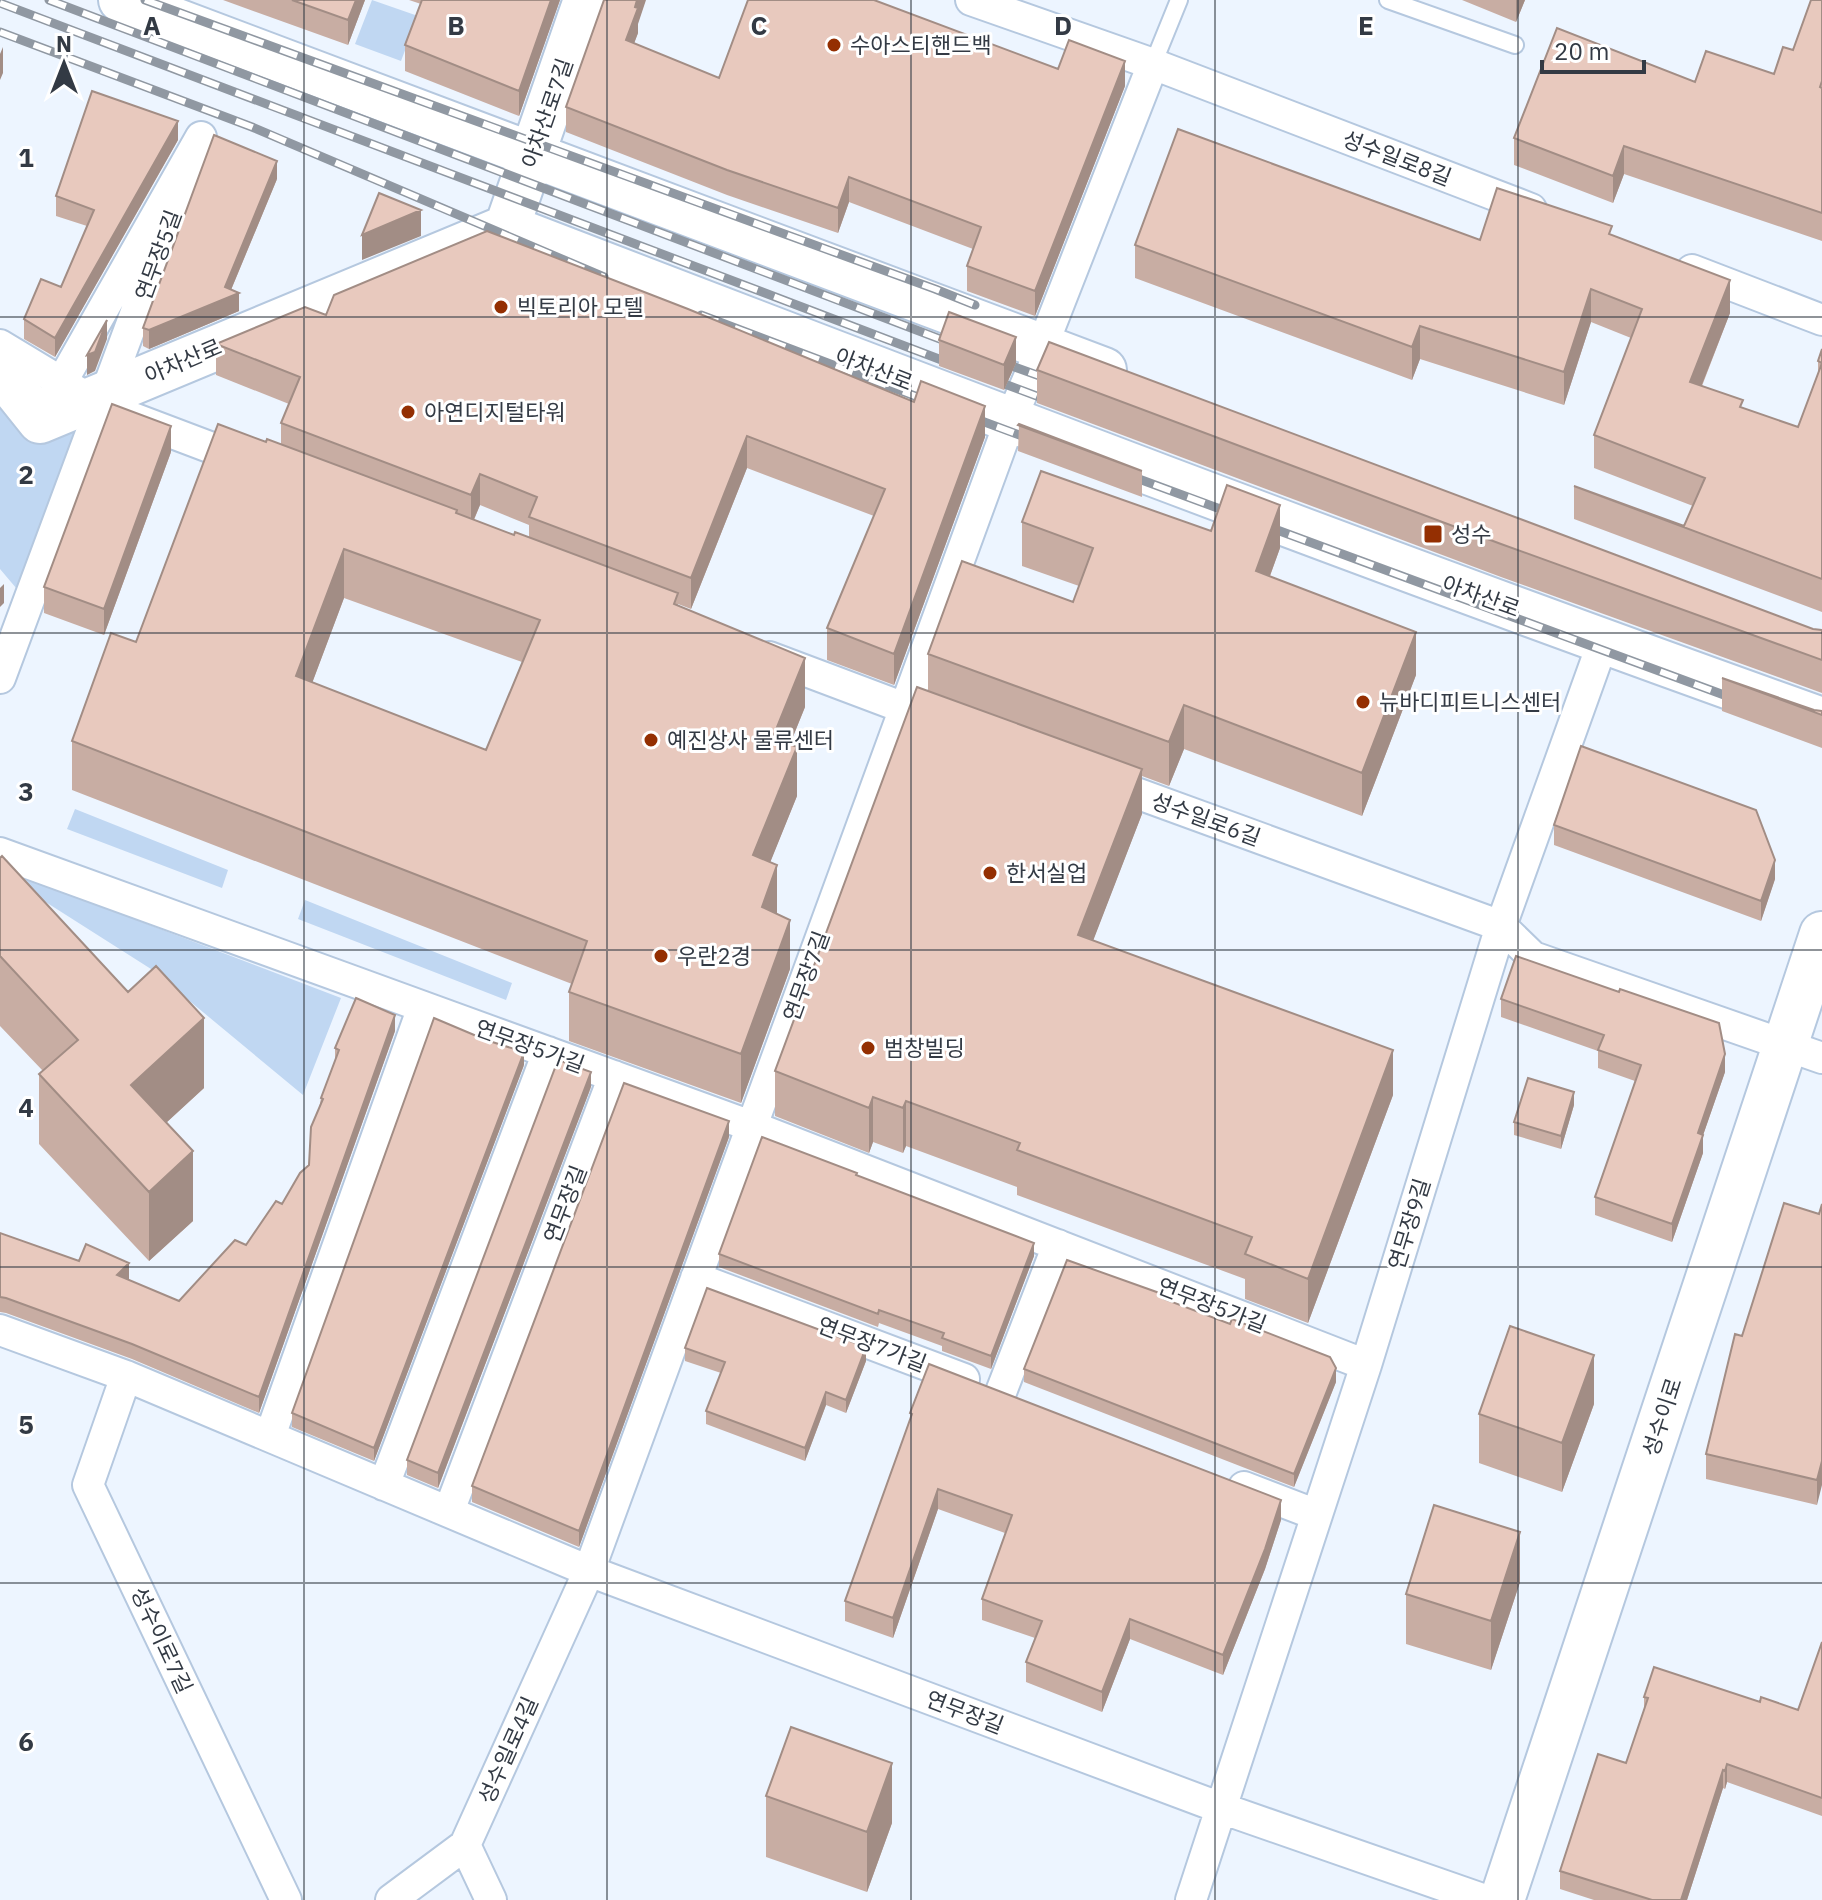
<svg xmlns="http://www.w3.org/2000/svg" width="1822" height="1900" viewBox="0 0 1822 1900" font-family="'IBM Plex Sans','Noto Sans KR',sans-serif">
	<rect width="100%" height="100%" fill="#edf5ff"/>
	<path fill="#c0d7f2" d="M372,0L418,16L401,61L355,44Z
		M0,358L88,409L22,595L0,569Z
		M75,809L228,870L222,888L67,829Z
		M0,868L341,998L303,1095L151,969L0,873Z
		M305,900L512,983L506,1000L298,919Z"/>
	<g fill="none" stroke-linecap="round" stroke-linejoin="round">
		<g stroke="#b5c8df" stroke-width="20">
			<path id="lane" d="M1388,0L1515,45
				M1153,64L1179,0"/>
		</g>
		<g stroke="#b5c8df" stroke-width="34">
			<path id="street" d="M971,0L1153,64L1531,209
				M1692,270L1822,320
				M0,345L101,406L249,462
				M769,657L923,715
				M0,678L201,137L52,399
				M1103,781L1501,926L1533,957L1822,1058
				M0,853L751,1126L1366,1365
				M696,1278L964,1379
				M0,1330L126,1376L589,1571L1221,1808L1485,1900
				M126,1376L88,1485L286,1900
				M1001,1392L1058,1245
				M270,1436L423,1007
				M384,1485L548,1052
				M1244,1487L1317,1515
				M449,1511L614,1076
				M465,1845L491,1900
				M391,1900L465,1845L589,1571L1010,421L1042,347L1153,64
				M1191,1900L1366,1365L1501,926L1603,642"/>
		</g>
		<g stroke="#b5c8df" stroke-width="48">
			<path id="secondary" d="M121,0L1104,370
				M507,227L586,0
				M0,371L40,421L507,227C944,395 1381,563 1822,720
				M1502,1900L1822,934"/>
		</g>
		<use href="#lane" stroke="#fff" stroke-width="16"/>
		<use href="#street" stroke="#fff" stroke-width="30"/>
		<use href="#secondary" stroke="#fff" stroke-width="44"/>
		<g stroke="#9098a2" stroke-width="9">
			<path id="rail" d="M49,0L961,347
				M145,0L935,289L975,305
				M0,3L960,367
				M0,32L252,127L604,277
				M701,315L936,404
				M995,360L1059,383
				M986,377L1058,404
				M963,414L1038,442
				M1120,472L1743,702"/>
		</g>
		<use href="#rail" stroke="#fff" stroke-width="6" stroke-dasharray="18" stroke-linecap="butt"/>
	</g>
	<path fill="#c8ada3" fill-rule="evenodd" d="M223,0H365L348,45Z
		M409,0H560L519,116L405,71V45L421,4Z
		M1462,0H1525L1516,22Z
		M1822,0V241L1624,174L1613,203L1514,165V138L1695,82L1774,74L1793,50Z
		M638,24V33L634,43L719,78L1058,69L1125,86L1035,316L967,291V266L973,249L849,202L838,233L727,195L566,132V107Z
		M178,140L55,357L24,339V319L61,287L87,226L56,216V196Z
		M277,179L231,290L239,311L149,349L143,346V328Z
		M1612,235L1730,313L1702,386L1743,408L1798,427L1818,375V361L1822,349V612L1574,519V486L1684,526L1693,506L1594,468V435L1631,338L1591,322L1564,405L1420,359L1412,380L1135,278V245L1480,240Z
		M326,315L985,437L894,685L827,660V628L874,516L747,468L691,609L678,604V606L805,707L790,744L797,796L770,862L777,914L790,969L741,1103L569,1041V992L572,984L72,790V741L266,442L281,444V423L289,404L216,375V344ZM480,505L529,525V537L514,535L474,520ZM344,598L522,662L486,750L312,683Z
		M939,340L1016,363L1004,390L939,366Z
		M1037,370L1813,629L1822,630V693L1501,577L1037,403Z
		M1019,424L1142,471V497L1018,451Z
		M171,452L104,635L44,613V587Z
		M1022,522L1211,531L1280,548L1270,576L1416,675L1362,816L1184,749L1169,786L1142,776V814L1093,940L1393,1095L1308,1323L1245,1299V1279L1017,1195V1187L906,1146L903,1153L873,1142L869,1153L775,1116V1071L928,691V654L1073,602L1079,586L1022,566Z
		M1722,678L1814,710L1822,711V748L1722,711Z
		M1554,825L1775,879L1761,921L1554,845Z
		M0,858L204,1088L166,1123L193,1221L149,1261L39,1144V1074L43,1071L0,1026Z
		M1501,999L1725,1072L1703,1135V1153L1672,1242L1595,1215V1197L1635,1081L1598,1068V1051L1501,1017Z
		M395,1031L259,1413L132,1359L6,1313L0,1312V1233L129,1279L128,1280L179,1301L246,1245L282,1204L309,1165L321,1098L335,1060V1048Z
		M524,1065L374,1461L292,1427V1413Z
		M591,1087L438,1488L407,1475V1460Z
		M1574,1105L1561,1149L1514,1135V1122Z
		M729,1137L579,1547L472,1502V1486Z
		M857,1175L1034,1256L991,1369L942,1351V1346L879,1323L878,1327L719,1267V1254Z
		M1819,1214L1817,1505L1706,1479V1454L1742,1336Z
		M1165,1299L1336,1382L1294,1487L1024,1382V1369Z
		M685,1348L866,1361L846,1413L826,1405L805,1461L706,1424V1411L721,1373L685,1361Z
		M1594,1404L1562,1492L1479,1463V1414Z
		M910,1413L1281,1520L1265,1569L1223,1675L1130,1639L1102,1712L1026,1682V1662L1035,1638L982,1620V1599L1005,1533L938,1509L893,1638L845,1621V1601L910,1419Z
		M1520,1582L1491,1670L1406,1644V1594Z
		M1822,1642V1816L1727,1782L1725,1789L1723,1788L1687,1900H1594L1560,1889V1871L1626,1763L1644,1709V1697L1760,1702L1798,1710Z
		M766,1796L892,1823L867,1892L766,1857Z"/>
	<path fill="#a28d85" d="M356,0H365L348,45V20Z
		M551,0H560L519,116V91Z
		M637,0H646L638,24V33L626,65V40Z
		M1516,0H1525L1516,22Z
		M3,47V73L0,80V54Z
		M1125,61V86L1035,316V291Z
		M178,121V140L55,357V338Z
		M1624,146V174L1613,203V176Z
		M277,161V179L228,297L239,293V311L149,349V330L225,287Z
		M849,177V202L838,233V208Z
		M421,210V236L362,260V235Z
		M1730,280V313L1690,415V382Z
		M1591,289V322L1564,405V372Z
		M107,320V339L95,371L87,375V355Z
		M1420,326V359L1412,380V347Z
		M1016,337V363L1004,390V365Z
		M985,406V437L894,685V654Z
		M171,426V452L104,635V609Z
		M747,436V468L691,609V578Z
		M480,474V505L471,526V495Z
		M1280,505V548L1256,614V571Z
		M344,549V598L296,726V676Z
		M4,584V603L0,607V588Z
		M1416,632V675L1362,816V773Z
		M805,658V707L773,786V737Z
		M1184,705V749L1169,786V742Z
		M797,747V796L753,905V855Z
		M1142,769V814L1078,980V935Z
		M1775,860V879L1761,921V901Z
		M777,865V914L762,907Z
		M790,920V969L741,1103V1054Z
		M395,1015V1031L259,1413V1397Z
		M204,1018V1088L131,1155V1085Z
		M1393,1050V1095L1308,1323V1279Z
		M524,1052V1065L374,1461V1448Z
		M1725,1054V1072L1699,1147L1703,1135V1153L1672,1242V1224L1698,1133Z
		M591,1072V1087L438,1488V1473Z
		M1574,1092V1105L1561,1149V1136Z
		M873,1097V1142L869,1153V1108Z
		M906,1101V1146L903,1153V1108Z
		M729,1121V1137L579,1547V1531Z
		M193,1151V1221L149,1261V1192Z
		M1034,1243V1256L991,1369V1356Z
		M129,1263V1279L117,1290V1275Z
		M866,1347V1361L846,1413V1400Z
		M1594,1355V1404L1562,1492V1443Z
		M1336,1368V1382L1294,1487V1474Z
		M826,1392V1405L805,1461V1448Z
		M1822,1461V1485L1817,1505V1480Z
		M938,1489V1509L893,1638V1618Z
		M1281,1500V1520L1265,1569L1223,1675V1655Z
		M1520,1532V1582L1491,1670V1621Z
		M1130,1619V1639L1102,1712V1692Z
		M892,1763V1823L867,1892V1832Z
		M1727,1764V1782L1725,1789V1771Z
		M1723,1770V1788L1687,1900H1681Z"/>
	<path fill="#e8c9be" stroke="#a28d85" stroke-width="2" fill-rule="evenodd" d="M292,0H356L348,20Z
		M422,0H551L519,91L405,45Z
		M604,0H637L635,7L638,8L626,40L719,78L748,0H874L1058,69L1069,40L1125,61L1035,291L967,266L981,227L849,177L838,208L727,170L566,107Z
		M1811,0H1822V81L1820,87L1822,88V213L1624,146L1613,176L1514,138L1557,28L1695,82L1706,51L1774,74L1783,47L1793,50Z
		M92,91L178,121L55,338L24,319L41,279L61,287L94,210L56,196Z
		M1178,129L1480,240L1497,188L1612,226L1609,234L1730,280L1690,382L1743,400L1740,407L1798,427L1822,363V579L1574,486L1684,526L1705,478L1594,435L1642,309L1591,289L1564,372L1420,326L1412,347L1135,245Z
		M214,135L277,161L225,287L239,293L149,330L143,328Z
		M379,193L421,210L362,235Z
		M487,231L688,309L914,402L921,381L985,406L894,654L827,628L885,489L747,436L691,578L529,517L537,497L480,474L471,495L281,423L300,377L216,344L305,307L326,315L334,295Z
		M949,312L1016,337L1004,365L939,340Z
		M107,320L95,352L87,355Z
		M1049,342L1813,629L1822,630V660L1501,544L1037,370Z
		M1822,349V363L1818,361Z
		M112,404L171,426L104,609L44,587Z
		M218,424L266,442L267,439L457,510L456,513L514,535L515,532L678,593L674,604L805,658L773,737L797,747L753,855L777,865L762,907L790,920L741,1054L569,992L587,941L72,741L111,633L136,642ZM344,549L540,620L486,750L296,676Z
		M1019,424L1142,471L1018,425Z
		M1041,471L1211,531L1227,485L1280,505L1256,571L1416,632L1362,773L1184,705L1169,742L928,654L962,561L1073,602L1093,548L1022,522Z
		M1722,678L1814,710L1822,711V715Z
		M917,687L1142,769L1078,935L1393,1050L1308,1279L1245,1254L1252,1237L1017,1150L1020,1143L906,1101L903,1108L873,1097L869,1108L775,1071Z
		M1581,746L1756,810L1775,860L1761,901L1554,825Z
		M2,856L128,992L156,966L204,1018L131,1085L193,1151L149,1192L39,1074L78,1040L0,956V858Z
		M1516,956L1619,992L1620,989L1719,1023L1725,1054L1698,1133L1703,1135L1672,1224L1595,1197L1641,1065L1598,1050L1604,1035L1501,999Z
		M356,998L395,1015L259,1397L132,1344L6,1298L0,1297V1233L79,1261L86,1244L129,1263L117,1275L179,1301L235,1240L246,1245L276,1201L282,1204L300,1173L309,1165L311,1127L323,1099L321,1098L339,1050L335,1048Z
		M434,1018L486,1040L524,1052L374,1448L292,1413Z
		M558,1060L591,1072L438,1473L407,1460Z
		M1528,1078L1574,1092L1561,1136L1514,1122Z
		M624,1083L729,1121L579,1531L472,1486Z
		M762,1137L857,1173L856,1175L1034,1243L991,1356L942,1338L944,1333L879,1310L878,1314L719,1254Z
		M1784,1203L1819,1214L1822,1204V1461L1817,1480L1706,1454L1735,1334L1742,1336Z
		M1067,1260L1165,1295L1164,1299L1230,1324L1232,1319L1330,1357L1336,1368L1294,1474L1024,1369Z
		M707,1288L866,1347L846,1400L826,1392L805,1448L706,1411L725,1362L685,1348Z
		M1510,1326L1594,1355L1562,1443L1479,1414Z
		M929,1364L1281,1500L1265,1549L1223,1655L1130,1619L1102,1692L1026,1662L1042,1621L982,1599L1012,1515L938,1489L893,1618L845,1601L912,1414L910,1413Z
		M1434,1505L1520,1532L1491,1621L1406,1594Z
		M1822,1642V1798L1727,1764L1725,1771L1723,1770L1681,1900H1652L1560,1871L1598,1754L1626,1763L1648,1698L1644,1697L1654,1667L1760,1702L1761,1697L1798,1710Z
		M791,1727L892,1763L867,1832L766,1796Z"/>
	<path fill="none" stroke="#333a44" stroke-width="2" stroke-opacity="0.55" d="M304,0V1900M607,0V1900M911,0V1900M1215,0V1900M1518,0V1900M0,317H1822M0,633H1822M0,950H1822M0,1267H1822M0,1583H1822"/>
	<g fill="#942f02" stroke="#fff" stroke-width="3">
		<circle cx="834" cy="45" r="8"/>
		<circle cx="501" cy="307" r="8"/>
		<circle cx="408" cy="412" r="8"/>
		<rect x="1423" y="524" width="20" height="20" rx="4"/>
		<circle cx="1363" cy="702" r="8"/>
		<circle cx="651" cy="740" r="8"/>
		<circle cx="990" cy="873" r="8"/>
		<circle cx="661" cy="956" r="8"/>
		<circle cx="868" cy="1048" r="8"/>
	</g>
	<g text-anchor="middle" stroke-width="6" stroke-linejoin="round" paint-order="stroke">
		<g font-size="22" fill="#333a44" stroke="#fff" text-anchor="start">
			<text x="850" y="53">수아스티핸드백</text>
			<text x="517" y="315">빅토리아 모텔</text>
			<text x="424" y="420">아연디지털타워</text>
			<text x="1451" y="542">성수</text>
			<text x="1379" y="710">뉴바디피트니스센터</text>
			<text x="667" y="748">예진상사 물류센터</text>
			<text x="1006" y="881">한서실업</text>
			<text x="677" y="964">우란2경</text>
			<text x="884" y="1056">범창빌딩</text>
		</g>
		<g font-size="22" fill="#333a44" stroke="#fff">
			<text transform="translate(547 113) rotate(-71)" y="8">아차산로7길</text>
			<text transform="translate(1397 158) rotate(21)" y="8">성수일로8길</text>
			<text transform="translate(158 255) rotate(-70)" y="8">연무장5길</text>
			<text transform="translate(183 361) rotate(-23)" y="8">아차산로</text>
			<text transform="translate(874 369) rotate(21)" y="8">아차산로</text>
			<text transform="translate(1481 596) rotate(20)" y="8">아차산로</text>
			<text transform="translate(1206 819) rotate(20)" y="8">성수일로6길</text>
			<text transform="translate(806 976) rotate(-70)" y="8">연무장7길</text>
			<text transform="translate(530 1046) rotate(20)" y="8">연무장5가길</text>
			<text transform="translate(565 1204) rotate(-69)" y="8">연무장길</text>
			<text transform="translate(1409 1224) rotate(-73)" y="8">연무장9길</text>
			<text transform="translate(1212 1305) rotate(21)" y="8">연무장5가길</text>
			<text transform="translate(872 1344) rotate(21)" y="8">연무장7가길</text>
			<text transform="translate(1662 1417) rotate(-72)" y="8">성수이로</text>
			<text transform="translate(162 1640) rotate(65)" y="8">성수이로7길</text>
			<text transform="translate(965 1712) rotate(21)" y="8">연무장길</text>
			<text transform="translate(508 1750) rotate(-66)" y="8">성수일로4길</text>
		</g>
	</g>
	<g font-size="26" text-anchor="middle" font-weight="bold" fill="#333a44" stroke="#fff" stroke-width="6" stroke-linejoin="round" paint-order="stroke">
		<text x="152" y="35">A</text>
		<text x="456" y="35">B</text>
		<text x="759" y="35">C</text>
		<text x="1063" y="35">D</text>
		<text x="1366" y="35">E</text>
		<text x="26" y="167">1</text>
		<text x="26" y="484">2</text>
		<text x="26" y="801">3</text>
		<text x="26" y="1117">4</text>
		<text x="26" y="1434">5</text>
		<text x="26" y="1751">6</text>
	</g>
	<g transform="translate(64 64)" stroke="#ffffff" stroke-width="6" paint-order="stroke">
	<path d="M0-6L14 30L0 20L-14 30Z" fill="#333a44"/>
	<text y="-12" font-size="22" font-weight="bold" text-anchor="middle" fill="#333a44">N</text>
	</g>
	<path d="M1542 60v12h102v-12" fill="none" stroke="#333a44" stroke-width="4"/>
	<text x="1554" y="60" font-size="24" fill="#333a44" stroke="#ffffff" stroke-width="6" paint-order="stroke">20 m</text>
</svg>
